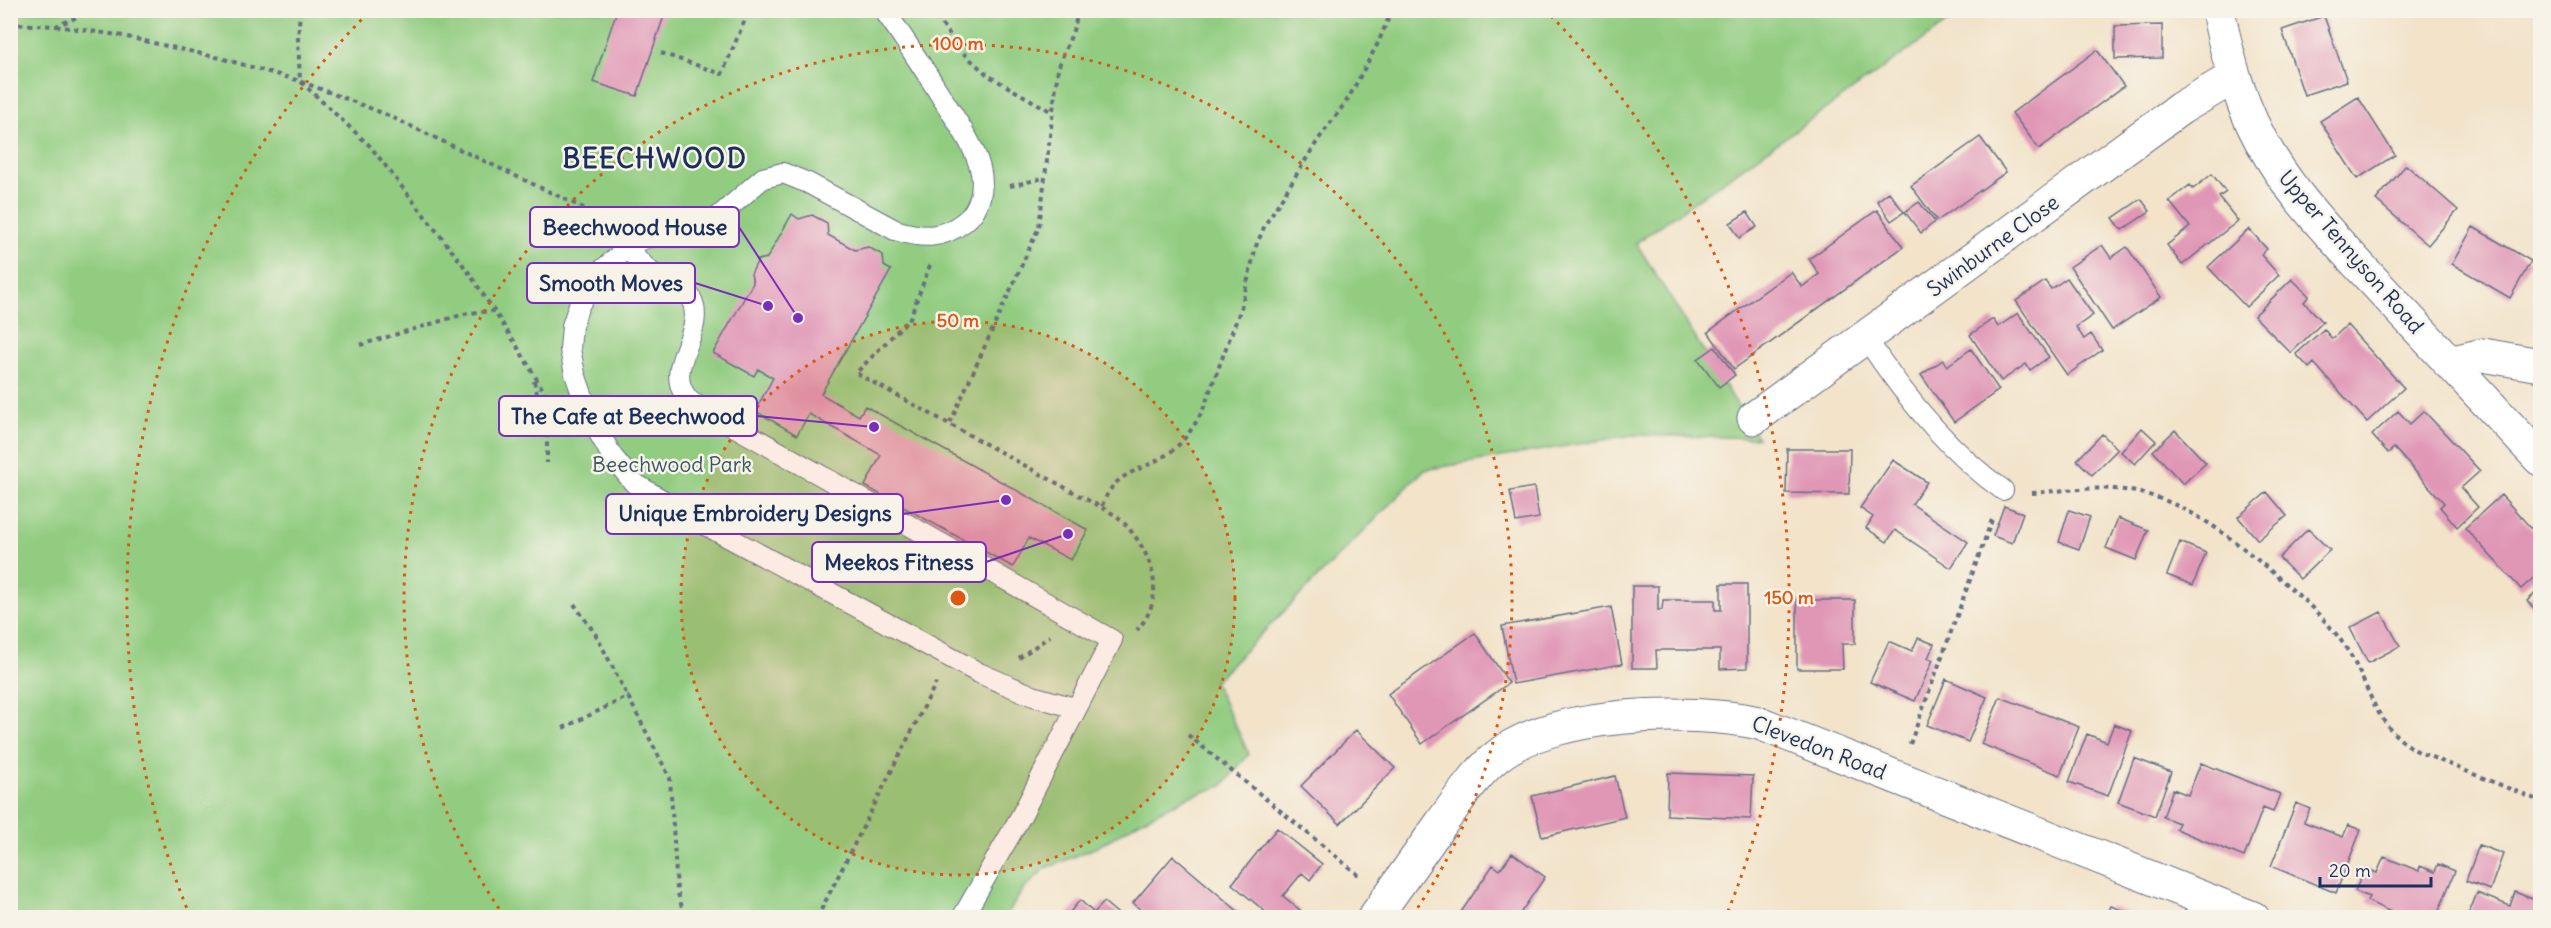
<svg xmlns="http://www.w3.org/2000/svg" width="2551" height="928" viewBox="0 0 2551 928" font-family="Delius,sans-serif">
	<rect width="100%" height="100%" fill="#f7f3e8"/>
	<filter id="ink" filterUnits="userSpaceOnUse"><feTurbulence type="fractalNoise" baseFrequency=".0167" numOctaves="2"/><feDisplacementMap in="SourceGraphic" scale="12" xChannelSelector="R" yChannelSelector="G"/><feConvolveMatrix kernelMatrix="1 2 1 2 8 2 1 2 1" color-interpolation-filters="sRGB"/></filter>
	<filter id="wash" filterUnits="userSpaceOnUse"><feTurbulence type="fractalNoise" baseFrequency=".008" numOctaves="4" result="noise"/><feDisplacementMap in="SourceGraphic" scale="24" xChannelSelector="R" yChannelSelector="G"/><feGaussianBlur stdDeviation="1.35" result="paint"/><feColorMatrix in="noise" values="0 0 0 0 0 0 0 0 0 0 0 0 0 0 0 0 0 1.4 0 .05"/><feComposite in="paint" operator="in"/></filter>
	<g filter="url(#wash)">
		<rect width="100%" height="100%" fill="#f2e3c9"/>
		<path fill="#91cc80" stroke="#567e6f" stroke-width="1.5" d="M10,11H1964L1636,243L1758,438L1632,435L1424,470L1214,682L1249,754L1222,786L1188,797L1142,820L1097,847L1044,869L1022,891L1005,918L11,917Z"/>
		<g id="blocks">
			<path fill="#e097b6" d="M617,10H666L637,96L593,82Z
				M2324,16L2347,81L2304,95L2282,30Z
				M2162,25V58L2115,59V26Z
				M2097,50L2124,86L2039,149L2012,113Z
				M2358,97L2395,155L2357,179L2320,121Z
				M1980,137L2006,172L1937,221L1911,186Z
				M2406,165L2458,210L2428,245L2376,200Z
				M2212,174L2226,192L2219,197L2238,221L2182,265L2167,245L2190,227L2169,201L2190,185L2193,189Z
				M1889,192L1904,212L1891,221L1877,201Z
				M2141,199L2150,211L2122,230L2113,218Z
				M1919,202L1935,222L1921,233L1905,212Z
				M1877,210L1903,247L1734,369L1708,332L1791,272L1802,287L1819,274L1809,259Z
				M1747,212L1757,227L1739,238L1730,223Z
				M792,214L799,219L812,215L827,223L828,235L855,250L868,247L883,255L884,266L891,270L821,394L859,416L865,406L1088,530L1071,560L1029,538L1013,567L865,486L881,455L809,414L797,435L755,411L773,378L758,369L754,376L713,353L753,283L751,274L758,260L767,258Z
				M2473,227L2531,261L2510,298L2452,264Z
				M2249,229L2267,249L2261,255L2279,275L2246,307L2208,267Z
				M2102,245L2111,258L2127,247L2161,297L2112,330L2070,267Z
				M2067,278L2093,315L2076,327L2084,339L2091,334L2102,350L2067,375L2016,301L2045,281L2051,289Z
				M2292,279L2309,296L2304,302L2323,322L2291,353L2254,316Z
				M2018,313L2049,357L2030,370L2026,364L2001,381L1970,335L1993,319L1998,327Z
				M2347,325L2404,388L2367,422L2314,363L2309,368L2296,354L2324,329L2332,339Z
				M1715,347L1735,375L1719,387L1698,359Z
				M1971,349L1999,390L1954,422L1921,375L1943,360L1947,366Z
				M2398,411L2410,424L2424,411L2480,471L2461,488L2478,507L2457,527L2440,507L2444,503L2394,448L2388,453L2372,435Z
				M2142,428L2156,441L2135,464L2121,452Z
				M2175,430L2206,463L2183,484L2153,451Z
				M2102,434L2118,449L2092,475L2077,460Z
				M1787,449H1850L1849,494L1786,493Z
				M1893,460L1927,482L1912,504L1968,542L1951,568L1895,530L1887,542L1866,528L1873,517L1860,508Z
				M1534,487L1539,518L1516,522L1510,491Z
				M2267,492L2287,516L2258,540L2238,517Z
				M2501,495L2540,538V572L2521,589L2465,528Z
				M2004,506L2023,513L2012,543L1993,536Z
				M2069,510L2090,517L2079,549L2059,542Z
				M2118,518L2148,530L2136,560L2106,548Z
				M2308,529L2330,550L2300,579L2279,558Z
				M2180,542L2206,553L2193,585L2167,575Z
				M1721,584H1747V668L1720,669V650H1656L1657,668H1632V586H1658V610H1662L1663,600H1715V610H1721Z
				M2540,589V607L2537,611L2527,601Z
				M1797,600H1855V644H1842L1843,669H1797Z
				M1611,607L1622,664L1513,684L1502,626Z
				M2381,612L2400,646L2368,663L2350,628Z
				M1475,633L1509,683L1422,744L1388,694Z
				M1918,638L1934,644L1928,658L1933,660L1915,701L1870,682L1889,641L1912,651Z
				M1946,679L1987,697L1968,742L1927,725Z
				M2000,697L2079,727L2060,775L1981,744Z
				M2114,724L2132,731L2108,796L2069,782L2087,734L2107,742Z
				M1356,730L1395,768L1340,824L1301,786Z
				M2134,758L2171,772L2155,816L2118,802Z
				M2201,763L2280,794L2273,812L2263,808L2244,857L2176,829L2179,823L2163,817L2173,789L2188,795Z
				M1668,773L1753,776L1751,819L1667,815Z
				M1615,776L1625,817L1542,837L1532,796Z
				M2296,803L2310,809L2304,822L2343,837L2348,825L2361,830L2336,893L2271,866Z
				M1277,828L1322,864L1310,880L1302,873L1283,896L1301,911L1296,918H1273L1232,884Z
				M2479,845L2503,854L2490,890L2466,881Z
				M1512,853L1545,877L1517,918H1457L1493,865L1500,870Z
				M1173,856L1246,918H1150L1133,903Z
				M2384,857L2419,871L2420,866L2435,872L2438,864L2455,871L2436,918H2404L2367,901L2369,897L2355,891L2365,868L2377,873Z
				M2515,892L2540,902V918H2467L2477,893L2510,906Z
				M1080,900L1094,913L1104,902L1123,918H1065Z
				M2111,906L2140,917V918H2106Z"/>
		</g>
	</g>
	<g filter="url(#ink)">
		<use href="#blocks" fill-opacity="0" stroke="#666e83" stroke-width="1.5"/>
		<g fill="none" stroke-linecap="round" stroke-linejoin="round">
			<g stroke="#666e83" stroke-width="22">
				<path id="lane" d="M884,10C907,42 927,74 948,107C960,126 974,146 980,168C985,187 980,210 964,222C941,240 921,238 895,230L808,183L783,173L763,178L695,237L654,236L636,241L601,271L579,305L572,326L570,349L575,374L590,417L612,456L634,483L687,515L979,673L1033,696L1075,708
					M627,247C639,261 651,275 668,283C676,287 686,289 691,298C709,334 657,369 691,402L1112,640L1021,816L962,918
					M1866,338C1902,393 1949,452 2003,490"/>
			</g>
			<g stroke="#666e83" stroke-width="35">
				<path id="street" d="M2218,10C2228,61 2242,112 2270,156C2300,205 2342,247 2381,289C2434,346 2487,403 2540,459
					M2449,363L2483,355L2540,365
					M1754,418L2181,108L2234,77
					M1374,918C1396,887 1418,856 1440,825C1457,802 1473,777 1495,758C1550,711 1691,708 1759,723L2253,918"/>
			</g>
			<path stroke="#666e83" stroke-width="4" stroke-dasharray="4.5 4.5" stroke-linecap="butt" d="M300,10L298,39L300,81L385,114L613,222
				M931,10L963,53L989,76L1052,112
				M10,24L56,26L94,10
				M56,26L118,35L220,58L300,81L370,146L467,270L514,341L555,410
				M661,53L722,74L749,10
				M1010,186L1044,178
				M930,265L910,318L856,373L1117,516C1149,546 1171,593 1137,630
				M360,345L468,313L493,311
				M534,381L547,434V463
				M950,423L1039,227L1058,69C1063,52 1078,26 1077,10
				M2032,493C2059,491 2086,487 2114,489C2179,493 2231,537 2279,578C2304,600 2330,622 2348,651C2373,692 2373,726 2419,752L2535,799
				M1102,506C1115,470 1137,474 1166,455C1182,445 1193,428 1202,412L1241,308L1256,246L1265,225L1318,140L1348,99L1378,43L1392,10
				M574,604L596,635L670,778L677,890L685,918
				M1019,658L1050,636
				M563,728L629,696
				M1188,735L1361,877
				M1910,744L1993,517
				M817,918L936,683"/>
			<use href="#lane" stroke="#fff" stroke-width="20"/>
			<use href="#street" stroke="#fff" stroke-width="33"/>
		</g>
	</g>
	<circle cx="958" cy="598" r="277" fill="#de5710" fill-opacity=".12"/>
	<g fill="none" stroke="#de5710" stroke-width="3" stroke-dasharray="3 6">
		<circle cx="958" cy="598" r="277"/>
		<path d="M504 916A554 554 0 1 1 1412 916"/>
		<path d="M190 916A831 831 0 0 1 365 16M1551 16A831 831 0 0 1 1726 916"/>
	</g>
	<g text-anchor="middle" stroke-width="5" stroke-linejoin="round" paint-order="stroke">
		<g font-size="21" fill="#1b2f5e" stroke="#f7f3e8">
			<text transform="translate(1993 246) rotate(-36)" y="7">Swinburne Close</text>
			<text transform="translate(2351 252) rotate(49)" y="7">Upper Tennyson Road</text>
			<text transform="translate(1819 748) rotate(21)" y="7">Clevedon Road</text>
		</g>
		<g font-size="21" fill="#385666" stroke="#f7f3e8">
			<text x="672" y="472">Beechwood Park</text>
		</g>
		<g font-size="27" font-weight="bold" letter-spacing="1.5" fill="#1b2f5e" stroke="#f7f3e8">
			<text x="655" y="168">BEECHWOOD</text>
		</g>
	</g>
	<circle cx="958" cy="598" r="9" fill="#de5710" stroke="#f7f3e8" stroke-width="3"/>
	<g font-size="18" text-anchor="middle" font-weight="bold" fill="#de5710" stroke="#f7f3e8" stroke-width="5" stroke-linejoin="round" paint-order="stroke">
		<text x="958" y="50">100 m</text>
		<text x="958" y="327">50 m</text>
		<text x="1789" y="604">150 m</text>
	</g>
	<path fill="none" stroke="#7b2cbf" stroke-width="2" d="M798 318L739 227M768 306L695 283M874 427L757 416M1006 500L903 514M1068 534L986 562"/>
	<g fill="#7b2cbf" stroke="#f7f3e8" stroke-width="2">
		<circle cx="798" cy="318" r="6"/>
		<circle cx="768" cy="306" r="6"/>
		<circle cx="874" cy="427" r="6"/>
		<circle cx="1006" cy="500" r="6"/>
		<circle cx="1068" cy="534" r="6"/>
	</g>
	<g fill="#f7f3e8" stroke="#7b2cbf" stroke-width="2">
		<rect x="530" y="207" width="209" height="40" rx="6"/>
		<rect x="527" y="263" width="168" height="40" rx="6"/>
		<rect x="499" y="396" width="258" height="40" rx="6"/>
		<rect x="606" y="494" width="297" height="40" rx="6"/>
		<rect x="812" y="542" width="174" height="40" rx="6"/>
	</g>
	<g font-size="22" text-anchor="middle" font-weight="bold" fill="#1b2f5e">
		<text x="635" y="235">Beechwood House</text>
		<text x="611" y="291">Smooth Moves</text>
		<text x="628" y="424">The Cafe at Beechwood</text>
		<text x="755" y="521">Unique Embroidery Designs</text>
		<text x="899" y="570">Meekos Fitness</text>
	</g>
	<rect width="2551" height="928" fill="none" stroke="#f7f3e8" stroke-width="36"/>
	<path d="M2320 877v9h111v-9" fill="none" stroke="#1b2f5e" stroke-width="3"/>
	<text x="2329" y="877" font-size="18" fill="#1b2f5e" stroke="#f7f3e8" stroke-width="4.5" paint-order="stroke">20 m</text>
</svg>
